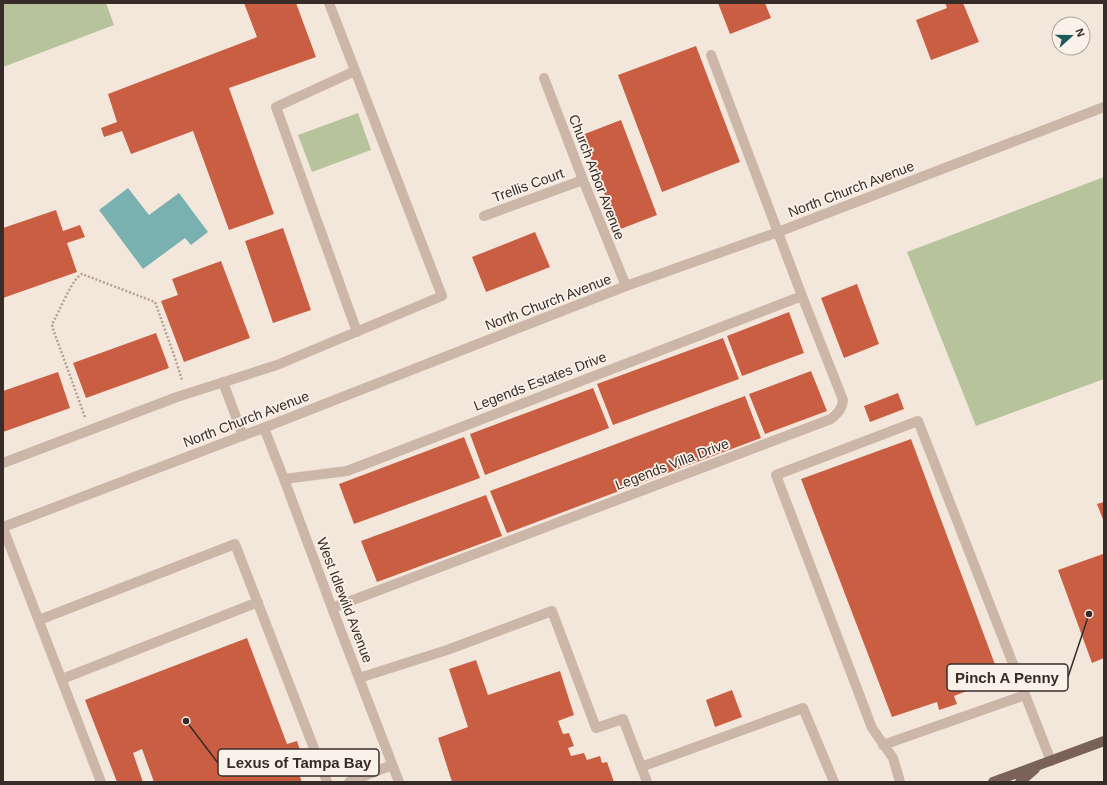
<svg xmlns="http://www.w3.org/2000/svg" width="1107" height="785" viewBox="0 0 1107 785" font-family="Arial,sans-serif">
	<rect width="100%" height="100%" fill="#f3e7dc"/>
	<path fill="#b7c39b" d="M3,3H106L114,25L3,67Z
		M358,113L371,150L312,172L298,135Z
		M1104,177V379L976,426L907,252Z"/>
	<path fill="#79b1b1" d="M128,188L149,215L179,193L208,232L191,245L185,238L143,269L99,210Z"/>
	<path fill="#ca5e42" d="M244,3H296L316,57L229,88L274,214L229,230L193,131L131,154L122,131L104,137L101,128L117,122L108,94L257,37Z
		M718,3H765L771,18L730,34Z
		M945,3H963L979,42L931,60L916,20L947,8Z
		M696,46L740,162L662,192L618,75Z
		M621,120L657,215L618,230L582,135Z
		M56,210L63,231L80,225L85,237L67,243L77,272L3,298V228Z
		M283,228L311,310L273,323L245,241Z
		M535,232L550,267L486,292L472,257Z
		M221,261L250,338L184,362L161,301L178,295L172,279Z
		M857,284L879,344L844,358L821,298Z
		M789,312L804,353L742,376L727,336Z
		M156,333L169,368L86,398L73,363Z
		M723,338L739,379L613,425L597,384Z
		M811,371L827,411L765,434L749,394Z
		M58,372L70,408L3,432V391Z
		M593,388L609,428L485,475L470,434Z
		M898,393L904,409L870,422L864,406Z
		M745,396L761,438L507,533L490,491Z
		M464,437L480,478L354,524L339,484Z
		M911,439L1000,678L954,696L957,704L939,710L937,702L892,717L801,479Z
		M486,495L502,536L377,582L361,541Z
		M1104,502V522L1097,504Z
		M1103,554L1104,658L1092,663L1058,570Z
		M247,638L287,744L297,741L305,766L297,769L302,782H154L142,749L133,753L143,782H117L85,700Z
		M476,660L488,695L560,671L574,715L558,721L563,734L569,733L574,746L568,748L571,756L584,753L587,760L600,756L602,763L607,762L614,782H452L438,738L468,727L449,669Z
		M732,690L742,717L715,727L706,700Z"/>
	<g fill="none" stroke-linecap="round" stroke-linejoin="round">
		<path stroke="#b7a091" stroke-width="2.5" stroke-dasharray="2 2" stroke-linecap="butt" d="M85,417L53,329L52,324C59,313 72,278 82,274L155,302L174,355L182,380"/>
		<path stroke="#ccb6a7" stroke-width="10" d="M355,71L276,107L357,332
			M544,78L583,180L626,286
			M484,216L583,180
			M223,382L243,436
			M264,428L284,479L332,608L399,782
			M3,463L177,397L277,365L442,296L329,3
			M284,479L347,471L802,296
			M3,527L271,425L626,286L778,232L1104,107
			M3,528L101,782
			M332,608L831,419C838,413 842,409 843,400L802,296L711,55
			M39,620L235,544L327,782
			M359,678L447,650L552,611L596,728L623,719L647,782
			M62,679L258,602
			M883,745L1025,695
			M641,767L803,708L834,782
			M349,782L392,765
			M900,782L893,758L872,728L776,475L918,421L1051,761"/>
		<path stroke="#7a6258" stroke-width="10" d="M993,782L1104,741
			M1020,782L1035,769"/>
	</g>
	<g text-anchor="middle" stroke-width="3.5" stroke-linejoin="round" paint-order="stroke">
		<g font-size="14" fill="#382c28" stroke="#faf1e8">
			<text transform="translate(597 177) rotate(69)" y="5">Church Arbor Avenue</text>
			<text transform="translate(528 185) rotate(-20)" y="5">Trellis Court</text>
			<text transform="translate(851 189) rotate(-21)" y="5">North Church Avenue</text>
			<text transform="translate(548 302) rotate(-21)" y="5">North Church Avenue</text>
			<text transform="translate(540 381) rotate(-21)" y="5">Legends Estates Drive</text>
			<text transform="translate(246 419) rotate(-21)" y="5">North Church Avenue</text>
			<text transform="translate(672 464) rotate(-21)" y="5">Legends Villa Drive</text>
			<text transform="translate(345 600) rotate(69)" y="5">West Idlewild Avenue</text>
		</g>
	</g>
	<path fill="none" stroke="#382c28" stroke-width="1.5" d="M1089 614L1068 677M186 721L218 763"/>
	<g fill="#382c28" stroke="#faf1e8" stroke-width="1.5">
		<circle cx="1089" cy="614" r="4"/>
		<circle cx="186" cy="721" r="4"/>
	</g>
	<g fill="#faf1e8" stroke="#382c28" stroke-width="1.5">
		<rect x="947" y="664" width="121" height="27" rx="4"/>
		<rect x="218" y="749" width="161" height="27" rx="4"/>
	</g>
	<g font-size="15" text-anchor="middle" font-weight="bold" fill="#382c28">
		<text x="1007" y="683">Pinch A Penny</text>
		<text x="299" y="768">Lexus of Tampa Bay</text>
	</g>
	<rect width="1107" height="785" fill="none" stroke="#382c28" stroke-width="8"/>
	<g transform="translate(1071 36) rotate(69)"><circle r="19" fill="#faf1e8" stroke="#aca29b"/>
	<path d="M0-3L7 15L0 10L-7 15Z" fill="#1c595b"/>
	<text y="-6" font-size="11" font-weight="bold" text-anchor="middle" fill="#382c28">N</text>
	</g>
</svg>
